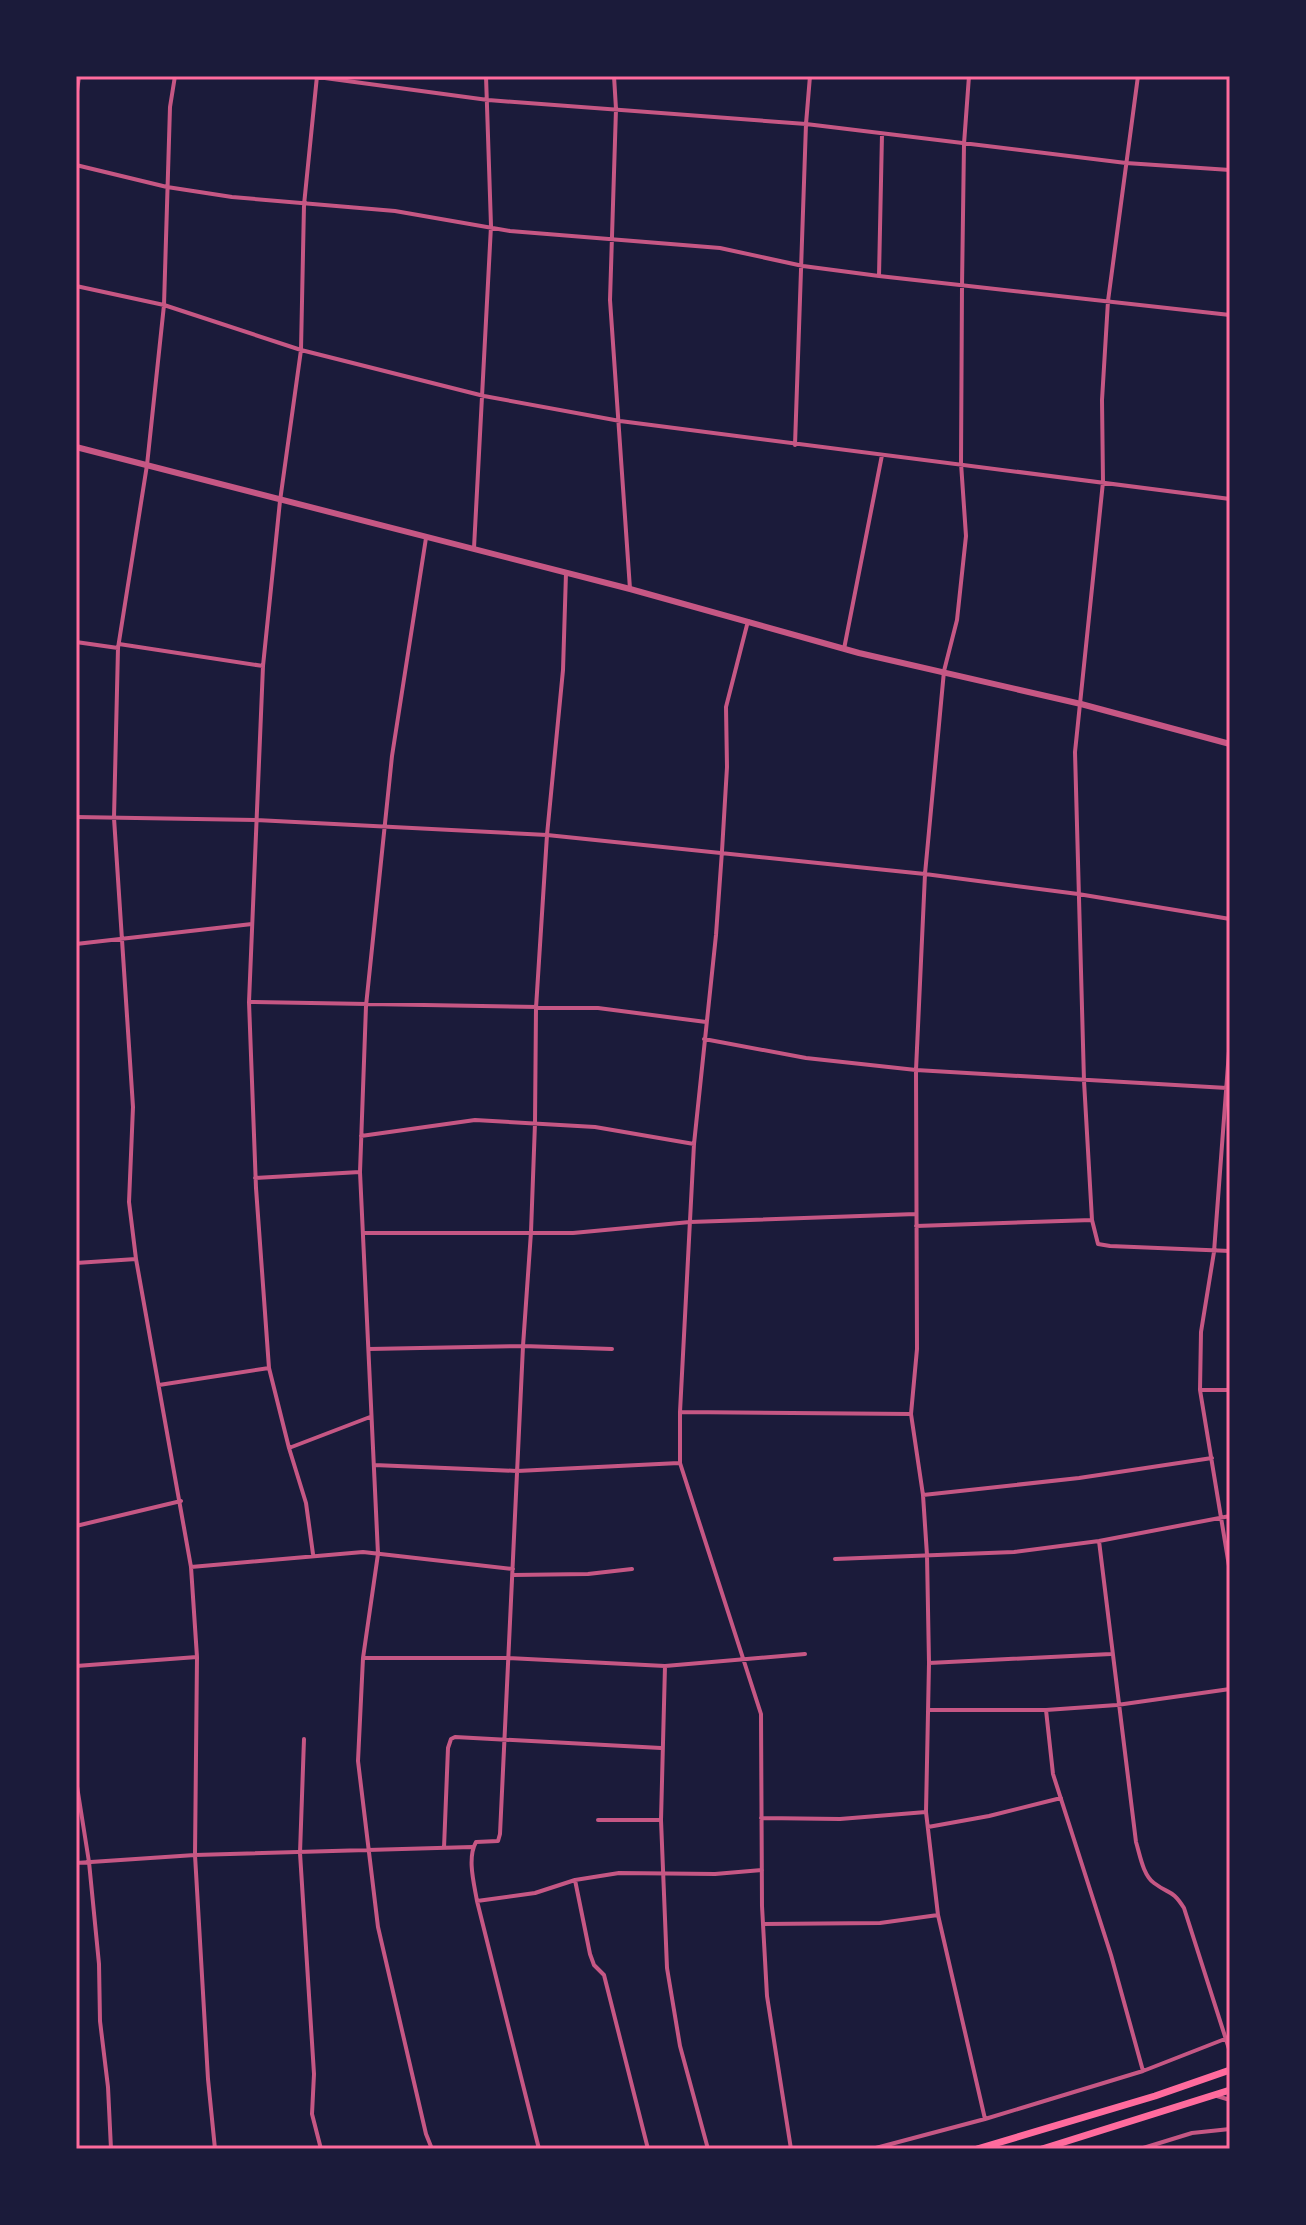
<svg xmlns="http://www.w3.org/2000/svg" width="1306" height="2225" viewBox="0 0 1306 2225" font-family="Manrope,sans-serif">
	<rect width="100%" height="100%" fill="#1b1b3a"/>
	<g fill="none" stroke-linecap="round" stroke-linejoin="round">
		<path stroke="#c65784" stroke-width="4" d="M175,76L170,107L164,305L147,465L118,648L114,818L133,1107L129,1202L136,1259L191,1567L197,1657L195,1855L208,2079L215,2149
			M310,76L488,100L806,124L1126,163L1230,170
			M614,76L616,109L610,300L630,589
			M969,76L964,144L962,286L961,463L966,536L957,620L944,671L925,874L916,1070L917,1349L911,1414L923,1495L927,1555L929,1663L926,1812L938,1915L985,2119
			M1138,76L1108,301L1102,400L1103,482L1075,752L1084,1081L1092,1220L1098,1244L1110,1246L1230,1251
			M76,99L79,76
			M76,165L167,187L232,197L395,211L510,231L720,248L803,266L879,276L1230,315
			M879,276L882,134
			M76,286L164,305L301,350L484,396L620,421L1230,499
			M795,445L806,124L810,76
			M426,538L392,756L366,1006L360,1172L378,1554L363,1658L358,1761L378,1927L426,2134L432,2149
			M474,548L491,226L486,76
			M748,621L726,707L727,767L722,851L716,935L694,1144L680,1412V1463L761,1714L762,1906L767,1996L791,2149
			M76,642L118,648
			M119,644L263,666
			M844,649L882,455
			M76,817L256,820L547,835L925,874L1078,894L1230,919
			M76,944L252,924
			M249,1002L598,1008L706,1022
			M1230,1038L1214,1252L1201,1332L1200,1390L1230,1572
			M704,1039L806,1058L916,1070L1227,1088
			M361,1136L475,1120L595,1127L694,1144
			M255,1178L360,1172
			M916,1226L1092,1220
			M364,1233H573L690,1222L916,1214
			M76,1263L136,1259
			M369,1349L523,1346L612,1349
			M159,1385L269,1368
			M1200,1390H1230
			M680,1412L911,1414
			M289,1448L370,1417
			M374,1465L517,1471L679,1463
			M923,1495L1079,1478L1212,1458
			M76,1526L181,1501
			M1099,1541L1136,1842C1140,1855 1143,1875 1154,1883C1170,1895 1172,1889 1184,1908L1230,2052
			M313,1554L306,1503L289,1448L269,1368L256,1188L249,1002L263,666L280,501L301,350L304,205L317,76
			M835,1559L1014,1552L1099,1541L1230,1516
			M191,1567L363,1552L513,1569
			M513,1575L588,1574L632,1569
			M364,1658H508L665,1666L805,1654
			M929,1663L1111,1654
			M76,1666L197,1657
			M665,1666L661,1820L667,1968L680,2046L708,2149
			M928,1710H1046L1117,1705L1230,1689
			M1046,1710L1053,1774L1111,1955L1143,2071
			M304,1739L300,1853L314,2074L312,2114L321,2149
			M76,1780L89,1862L99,1964L100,2021L108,2087L111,2149
			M761,1818L840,1819L926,1812
			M598,1820H661
			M928,1827L989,1816L1061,1798
			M444,1848L448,1748L451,1739L455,1737L661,1748
			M76,1863L195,1855L472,1847
			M575,1880L590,1954L594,1965L604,1975L648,2149
			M477,1901L535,1893L575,1880L619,1873L715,1874L762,1870
			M763,1924L880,1923L938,1915
			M1217,2096L1230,2100
			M539,2149L477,1901C474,1883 467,1858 476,1842L498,1841L500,1834L523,1346L531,1232L535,1123L536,1008L547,835L563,670L566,573
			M872,2149L985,2119L1143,2071L1230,2037
			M1140,2149L1192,2133L1230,2129"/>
		<path stroke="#c65784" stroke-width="6" d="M76,447L630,589L859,653L1081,704L1230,744"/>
		<path stroke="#ff6b9d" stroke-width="7" d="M977,2149L1155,2096L1230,2070
			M1042,2149L1230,2090"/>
	</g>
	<rect width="1306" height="2225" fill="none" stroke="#1b1b3a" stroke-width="156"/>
	<rect x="78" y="78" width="1150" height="2069" fill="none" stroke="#ff6b9d" stroke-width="3"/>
</svg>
